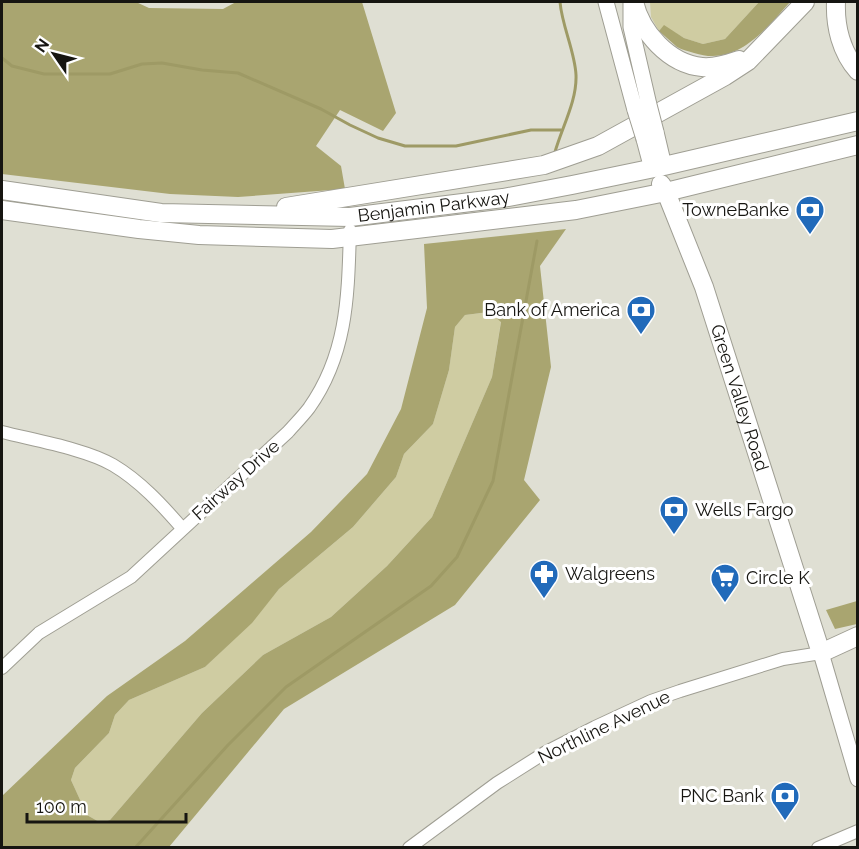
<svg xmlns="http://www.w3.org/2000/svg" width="859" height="849" viewBox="0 0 859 849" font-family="Raleway,sans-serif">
	<rect width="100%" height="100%" fill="#dfdfd3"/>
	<path fill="#cfcca2" d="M650,2H759L725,39L703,44L684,38L664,26L659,31L651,17Z
		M490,312L501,321L492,377L432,517L387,566L331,617L263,655L202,713L110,820L101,823L87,815L71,780L75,768L109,733L115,715L129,700L205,667L251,623L279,589L353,527L396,477L404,454L433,424L449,370L455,327L465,315Z"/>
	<path fill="#a9a570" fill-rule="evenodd" d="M2,2H136L149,8L223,9L236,2H362L396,113L383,131L340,110L316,146L341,166L345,189L238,197L170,194L2,174Z
		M759,2H790C765,30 737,67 694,53C689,51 682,50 677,47C671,42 665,36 659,31L664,25L684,38L703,44L725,39Z
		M566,229L540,266L551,367L524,480L540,500L455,605L284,709L169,847H2V796L107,696L185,641L311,532L367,474L401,409L427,308L424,244ZM489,312L501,322L492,377L432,517L387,566L331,617L263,655L202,713L110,820L101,823L87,815L71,780L75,768L109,733L115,715L129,700L205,667L252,623L279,589L353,527L396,477L404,454L433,424L449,370L455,327L465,315Z
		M857,601V624L835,629L826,610Z"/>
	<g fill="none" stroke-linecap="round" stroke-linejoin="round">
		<path stroke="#9e9a65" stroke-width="3" d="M2,58L12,66L44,74H110L142,64L162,63L202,70L238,73L321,109L350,125L378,138L405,146H456L531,130H561
			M555,152C562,127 577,101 576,75C575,52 562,26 560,2
			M135,848L228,745L286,687L431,586L457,557L493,481L537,241"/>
		<g stroke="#9f9e93" stroke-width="14">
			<path id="minor" d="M2,432C33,440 86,449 113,465C140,481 162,505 182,528
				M2,668L39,633L131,577L288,432C295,424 303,416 309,408C348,353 348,294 350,230
				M409,848L497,783L546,752L595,727L651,701L680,691L783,659L821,653
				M818,848L858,831"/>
		</g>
		<g stroke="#9f9e93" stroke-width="17">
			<path id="major" d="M606,2L635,110
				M631,2V27L649,105
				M656,132L664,166
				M644,139L652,169
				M821,653L858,779"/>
		</g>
		<g stroke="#9f9e93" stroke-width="20">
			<g id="highway">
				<path d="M634,2C641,32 669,64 702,67C715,68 727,64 739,60"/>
				<path d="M836,2C835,26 841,52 858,71"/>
				<path id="s1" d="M661,184L666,192L704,287L821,653"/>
				<path id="s2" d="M2,190L161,213L350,217L503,198L572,185L664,166L858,121"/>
				<path d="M286,207L544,165L598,146L725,76L748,61L805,2"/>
				<path d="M2,210L139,229L199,235L332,239L576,210L666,192L858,145"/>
				<path d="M821,653L858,636"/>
			</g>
		</g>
		<use href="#minor" stroke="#fff" stroke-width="12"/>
		<use href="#major" stroke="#fff" stroke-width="15"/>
		<use href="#highway" stroke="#fff" stroke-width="18"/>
		<g stroke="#9f9e93" stroke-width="17" stroke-linecap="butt">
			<path id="major-bridge" d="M649,105L656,132
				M635,110L644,139"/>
		</g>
		<use href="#major-bridge" stroke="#fff" stroke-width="15"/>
	</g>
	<defs>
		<g id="bank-pin" transform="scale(1.5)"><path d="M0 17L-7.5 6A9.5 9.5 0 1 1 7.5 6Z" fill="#216aba" stroke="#fff"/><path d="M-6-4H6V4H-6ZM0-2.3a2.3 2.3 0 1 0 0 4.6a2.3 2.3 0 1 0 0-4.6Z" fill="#fff"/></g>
		<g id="pharmacy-pin" transform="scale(1.5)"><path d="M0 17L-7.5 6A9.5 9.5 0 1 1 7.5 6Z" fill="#216aba" stroke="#fff"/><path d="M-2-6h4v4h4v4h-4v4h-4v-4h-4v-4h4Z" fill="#fff"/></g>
		<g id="supermarket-pin" transform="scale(1.5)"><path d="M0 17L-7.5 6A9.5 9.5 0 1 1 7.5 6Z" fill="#216aba" stroke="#fff"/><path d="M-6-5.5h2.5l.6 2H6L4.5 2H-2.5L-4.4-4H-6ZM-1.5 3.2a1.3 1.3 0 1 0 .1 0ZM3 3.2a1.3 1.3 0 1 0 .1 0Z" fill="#fff"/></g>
	</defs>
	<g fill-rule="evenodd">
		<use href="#bank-pin" x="810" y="210"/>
		<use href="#bank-pin" x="641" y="310"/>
		<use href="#bank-pin" x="674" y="510"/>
		<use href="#pharmacy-pin" x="544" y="574"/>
		<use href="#supermarket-pin" x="725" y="578"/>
		<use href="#bank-pin" x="785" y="796"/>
	</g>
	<g text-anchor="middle" stroke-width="6" stroke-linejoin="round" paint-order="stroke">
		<g font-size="18" fill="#161511" stroke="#fff">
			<text dy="6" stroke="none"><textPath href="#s2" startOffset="434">Benjamin Parkway</textPath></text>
			<text dy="6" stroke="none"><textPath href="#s1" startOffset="228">Green Valley Road</textPath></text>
			<text transform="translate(236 480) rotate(-42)" y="6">Fairway Drive</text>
			<text transform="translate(604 727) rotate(-26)" y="6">Northline Avenue</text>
		</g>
		<g font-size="18" fill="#161511" stroke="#fff" text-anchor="end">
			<text x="789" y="216">TowneBanke</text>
			<text x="620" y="316">Bank of America</text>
			<text x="695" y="516" text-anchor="start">Wells Fargo</text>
			<text x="565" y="580" text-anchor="start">Walgreens</text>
			<text x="746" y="584" text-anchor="start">Circle K</text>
			<text x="764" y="802">PNC Bank</text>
		</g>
	</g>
	<rect width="859" height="849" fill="none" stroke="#161511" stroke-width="6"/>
	<g transform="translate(54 54) rotate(305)" stroke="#ffffff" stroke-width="4.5" paint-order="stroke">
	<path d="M0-4.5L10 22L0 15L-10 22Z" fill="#161511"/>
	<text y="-9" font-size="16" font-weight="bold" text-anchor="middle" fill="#161511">N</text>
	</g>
	<path d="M27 813v9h159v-9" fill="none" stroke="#161511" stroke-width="3"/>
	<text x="36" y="813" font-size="18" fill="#161511" stroke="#ffffff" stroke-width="4.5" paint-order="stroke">100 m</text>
</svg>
